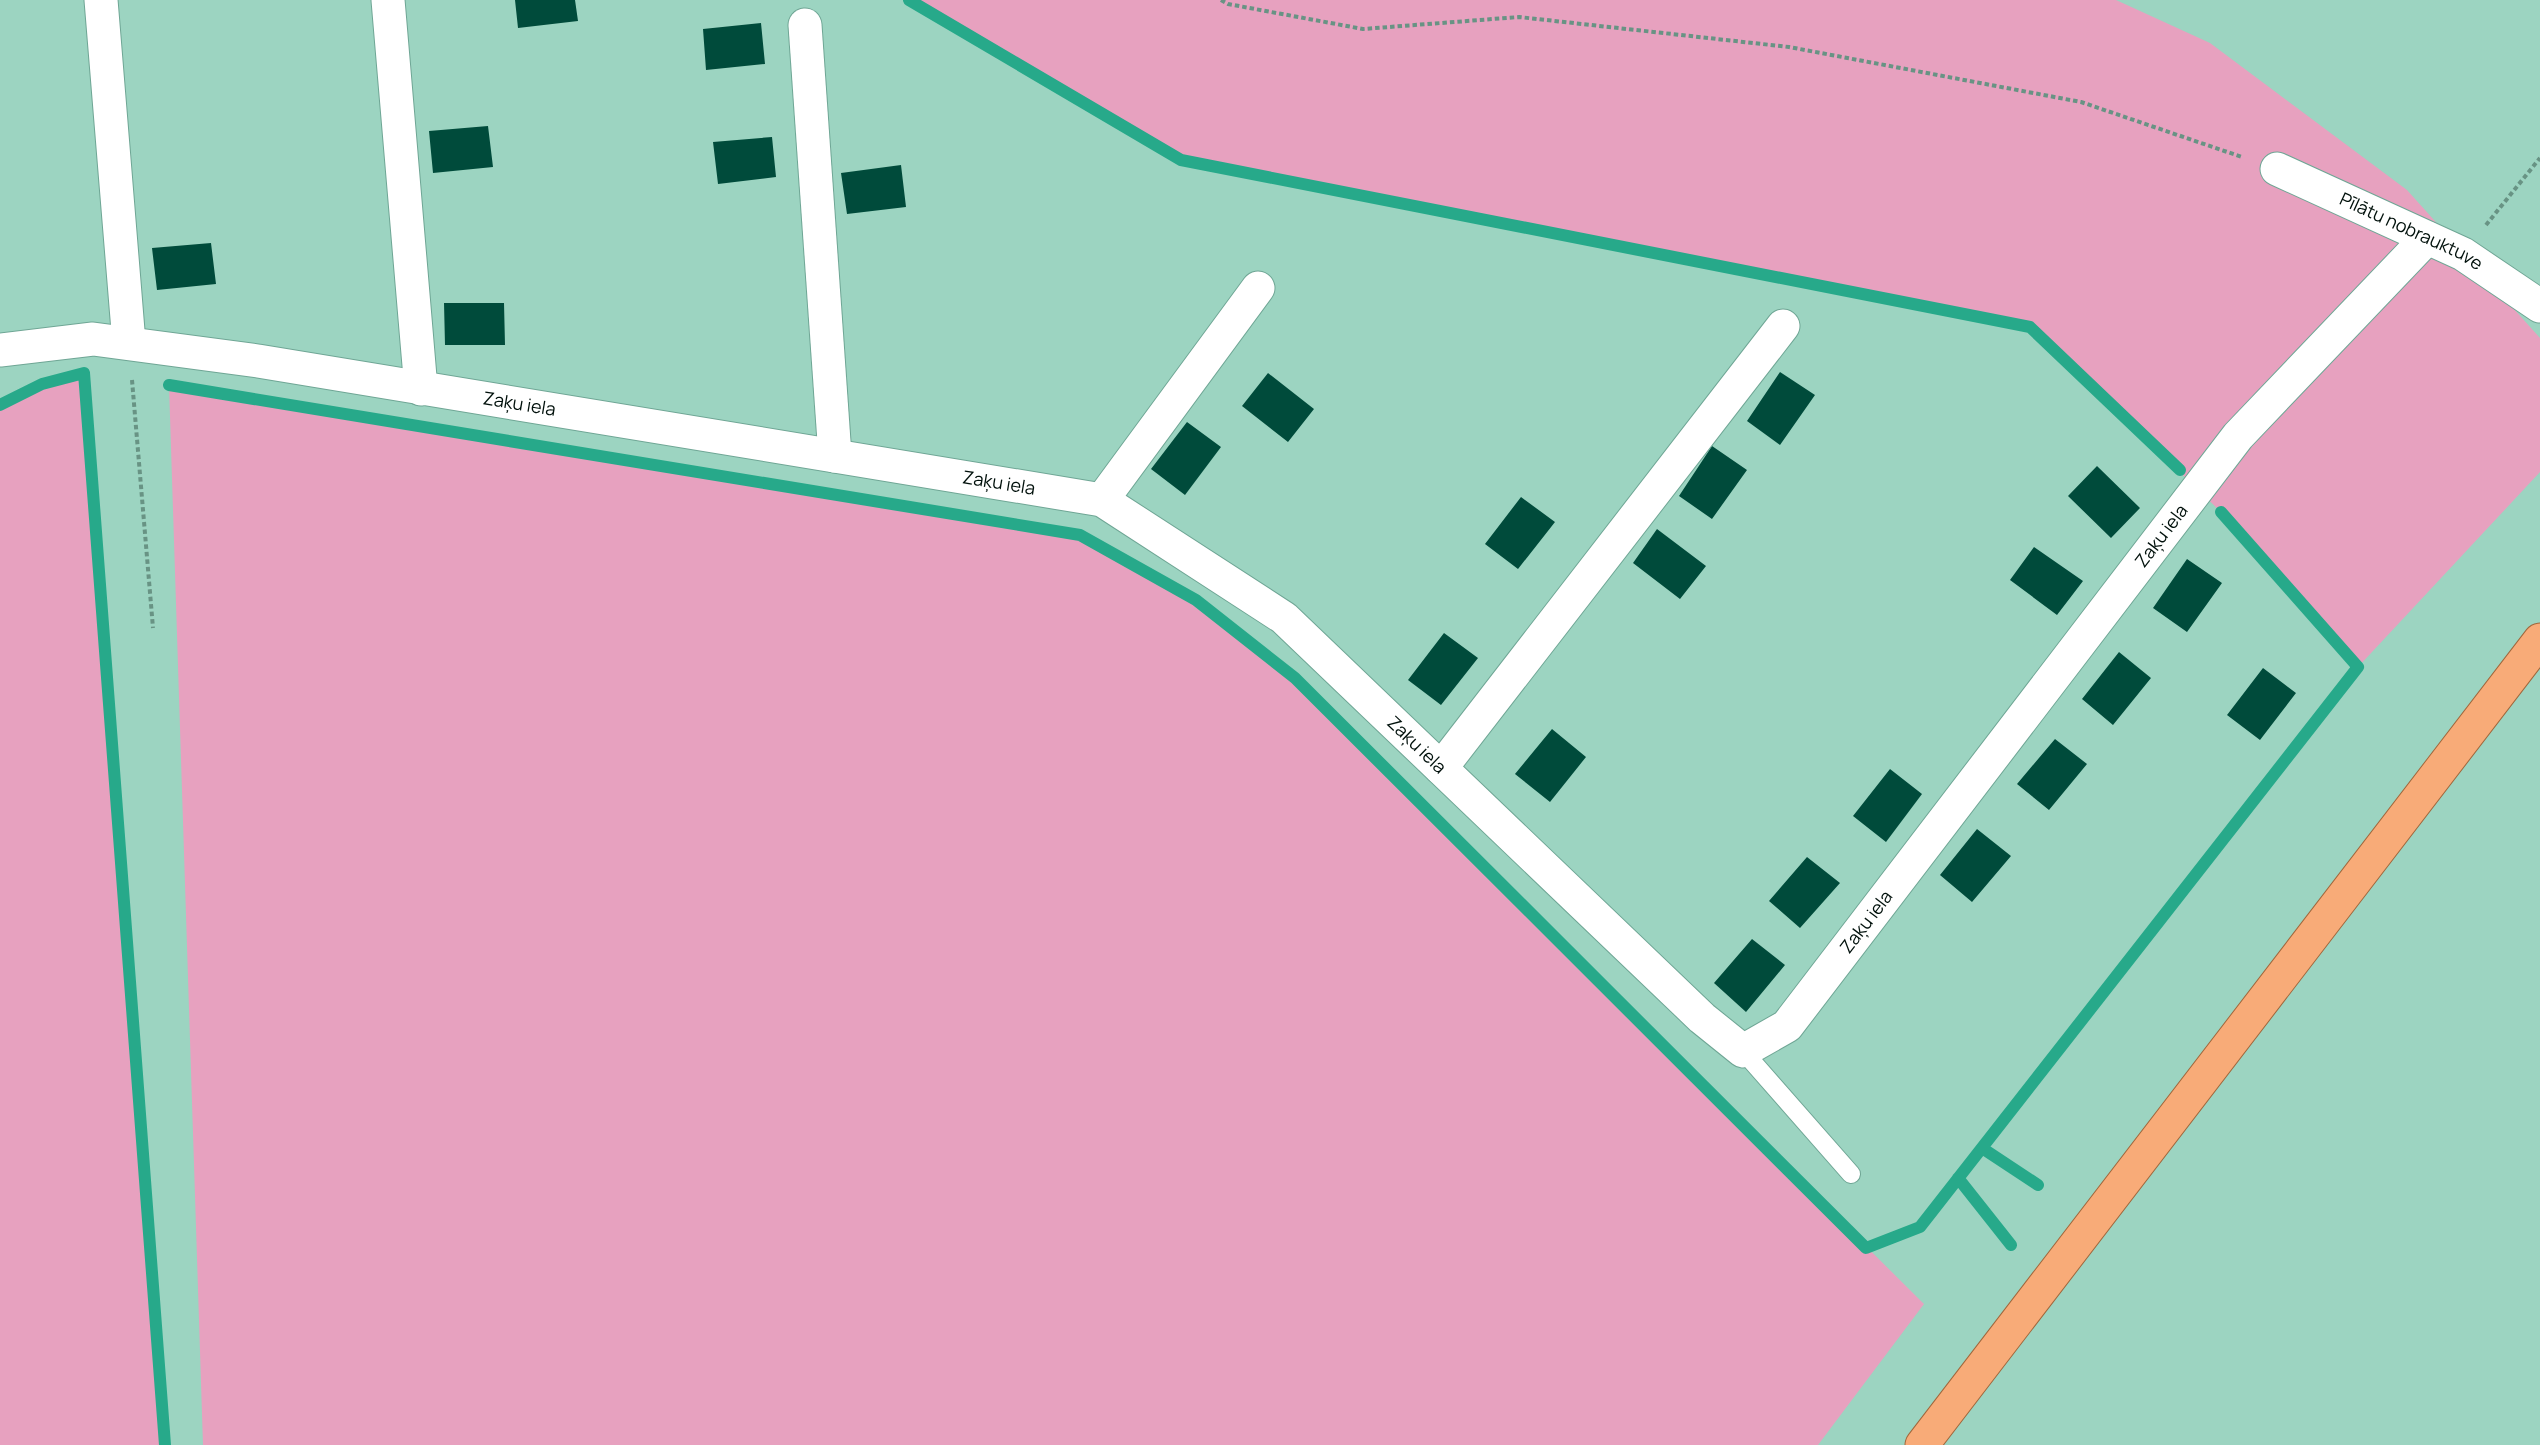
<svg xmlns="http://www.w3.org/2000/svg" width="2540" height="1445" viewBox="0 0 2540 1445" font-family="Manrope,sans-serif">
	<rect width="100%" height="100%" fill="#9cd4c1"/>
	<path fill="#e7a1bf" d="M909,0H2116L2210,43L2407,190L2540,338V472L2358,667L2221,512L2030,327L1181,160Z
		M84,373L165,1445H0V405L42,384Z
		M169,385L1080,535L1196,600L1295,678L1924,1304L1818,1445H203Z"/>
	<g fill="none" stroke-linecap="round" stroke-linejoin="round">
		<path stroke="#27a98a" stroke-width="12" d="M909,0L1181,160L2030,327L2180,470
			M169,385L1080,535L1196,600L1295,678L1866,1248L1920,1227L2358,667L2221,512
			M0,405L42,384L84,373L165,1445
			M1982,1148L2038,1185
			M1958,1178L2011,1245"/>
	</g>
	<path fill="#004b3b" d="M515,0H575L578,21L518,28Z
		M761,23L765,64L706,70L703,29Z
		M488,126L493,167L433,173L429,131Z
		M772,137L776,177L718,184L713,142Z
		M901,165L906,207L847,214L841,173Z
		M211,243L216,284L157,290L152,248Z
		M444,303H504L505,345H445Z
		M1780,372L1815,395L1780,445L1747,421Z
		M1268,373L1314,409L1288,442L1242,406Z
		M1187,422L1221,447L1185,495L1151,469Z
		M1712,446L1747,470L1712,519L1679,496Z
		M2097,466L2140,508L2111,538L2068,496Z
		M1521,497L1555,522L1518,569L1485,544Z
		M1657,529L1706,566L1680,599L1633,563Z
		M2034,547L2083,581L2057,615L2010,580Z
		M2187,559L2222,583L2187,632L2153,608Z
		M1444,633L1478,658L1441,705L1408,680Z
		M2119,652L2151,678L2113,725L2082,699Z
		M2263,668L2296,693L2260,740L2227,715Z
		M1552,729L1586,757L1550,802L1515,774Z
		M2055,739L2087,764L2049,810L2017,784Z
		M1890,769L1922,794L1886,842L1853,816Z
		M1977,829L2011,856L1972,902L1940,875Z
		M1807,857L1840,883L1800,928L1769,901Z
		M1752,939L1785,965L1746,1012L1714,983Z"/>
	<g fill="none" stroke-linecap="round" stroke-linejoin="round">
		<g stroke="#6fa695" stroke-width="20">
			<path id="service" d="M1743,1051L1851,1174"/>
		</g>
		<g stroke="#6fa695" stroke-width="35">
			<g id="minor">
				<path d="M101,0L129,343"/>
				<path d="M388,0L421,389"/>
				<path d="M805,25L835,456"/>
				<path id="s1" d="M2277,169L2463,254L2540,306"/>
				<path id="s2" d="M0,350L93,339L258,361L1102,500L1284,618L1702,1018L1743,1051L1787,1026L2238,436L2427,238"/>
				<path d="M1102,500L1258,288"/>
				<path d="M1441,768L1783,326"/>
			</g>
		</g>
		<g stroke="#a0673c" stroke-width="35">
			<path id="trunk" d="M1922,1445L2540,640"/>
		</g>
		<path stroke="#689384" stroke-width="4" stroke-dasharray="4.5 3" stroke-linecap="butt" d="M1221,0L1228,4L1363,29L1519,17L1789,47L2081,102L2242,157
			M2486,225L2540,158
			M132,380L153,628"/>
		<use href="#service" stroke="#fff" stroke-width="18"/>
		<use href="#minor" stroke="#fff" stroke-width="33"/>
		<use href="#trunk" stroke="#f8ab78" stroke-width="33"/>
	</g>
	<g text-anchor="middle" stroke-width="6" stroke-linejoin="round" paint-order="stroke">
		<g font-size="18" fill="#00100b" stroke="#d2eee4">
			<text dy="6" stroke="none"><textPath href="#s1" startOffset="148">Pīlātu nobrauktuve</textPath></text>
			<text dy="6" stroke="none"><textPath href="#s2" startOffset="525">Zaķu iela</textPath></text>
			<text dy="6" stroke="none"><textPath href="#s2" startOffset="1011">Zaķu iela</textPath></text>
			<text dy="6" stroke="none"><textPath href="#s2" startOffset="2631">Zaķu iela</textPath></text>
			<text dy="6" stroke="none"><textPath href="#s2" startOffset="1516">Zaķu iela</textPath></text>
			<text dy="6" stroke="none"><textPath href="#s2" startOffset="2145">Zaķu iela</textPath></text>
		</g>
	</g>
</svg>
